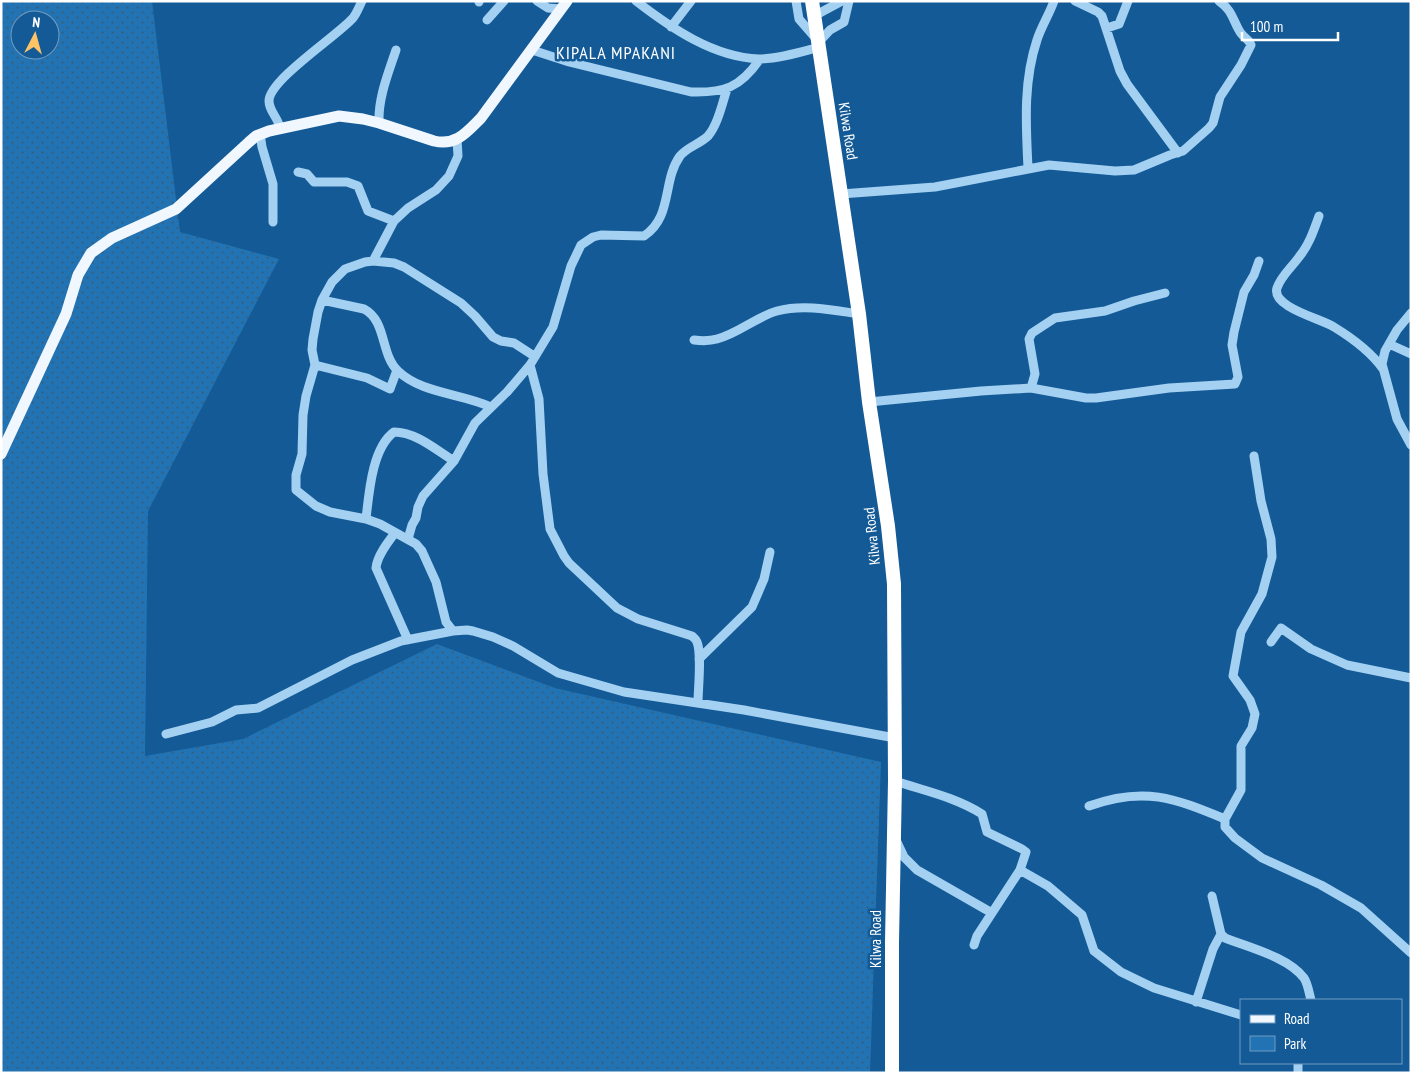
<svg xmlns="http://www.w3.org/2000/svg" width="1412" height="1074" viewBox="0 0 1412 1074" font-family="'PT Sans Narrow',sans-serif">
	<defs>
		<pattern id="green-dots" width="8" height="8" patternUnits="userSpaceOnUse" patternTransform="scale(1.25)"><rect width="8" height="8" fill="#2273b3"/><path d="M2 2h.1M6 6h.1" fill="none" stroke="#395e7a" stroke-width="1.8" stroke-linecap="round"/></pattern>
	</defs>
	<rect width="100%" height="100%" fill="#135a96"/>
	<path fill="url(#green-dots)" fill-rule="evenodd" d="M1,1H152L180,232L279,259L148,511L145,756L243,739L437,644L555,688L881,762L870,1073H1ZM20,20H50V50H20Z"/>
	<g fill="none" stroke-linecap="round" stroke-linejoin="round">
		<path stroke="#a4d0f2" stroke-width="9" d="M537,1L548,8L561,9
			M636,1C671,28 713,57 759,59C779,59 801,52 820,47
			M796,1L799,19L819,42L830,30L844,22L849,1
			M1075,1L1098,12L1102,16L1120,71L1127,84L1178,153
			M479,2V1
			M814,16L842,1
			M487,20L504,1
			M671,27L691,1
			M1107,28L1119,24L1128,1
			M532,50L569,62L691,92C724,93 740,88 760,59
			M379,123C378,98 388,74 396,50
			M280,129C279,118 269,112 269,101C269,80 337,36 353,18C357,13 359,7 362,1
			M260,134L262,147L273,184V222
			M1028,168C1026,125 1023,82 1037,40C1041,27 1049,15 1054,1
			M298,172L307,174L314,182H347L358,186L368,211L394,221
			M841,194L935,187L1049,165L1115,171L1134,170L1170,155L1183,151L1209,128L1213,123L1220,97L1241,65L1251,45C1249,39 1244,38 1240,32C1232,19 1233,11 1219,1
			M1319,216C1314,230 1309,245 1299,257C1292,267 1281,276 1277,288C1271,307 1322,319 1334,327C1352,338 1371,352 1383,369
			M373,261L394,221L408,208L436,190L449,176L458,156L457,139
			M322,300L364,309C387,321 380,354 398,371C422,394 461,393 491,407
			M1411,313L1397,330L1385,351L1382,364L1397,419L1411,445
			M694,340C702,341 710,341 717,339C739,333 756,317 777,311C804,304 832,310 859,314
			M1389,344L1411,354
			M315,365L367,378L390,389L397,370
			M530,365L539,399L543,474L550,529L564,556L569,563L617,608L638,619L692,636C694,638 696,639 697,642C702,654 698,689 698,703
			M1031,388L1035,374L1029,339L1032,333L1055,318L1105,311L1134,301L1165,293
			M869,402L981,391L1031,388L1086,398H1096L1169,388L1235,384L1238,377L1232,345L1234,332L1244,292L1254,275L1259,261
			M1254,456L1261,501L1271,539L1272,557L1262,594L1241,632L1233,676L1250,700L1255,714L1252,728L1241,746V790L1225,819V827L1235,838L1262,858L1321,885L1361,908L1411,953
			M366,519C369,493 372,448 394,432C416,432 436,450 454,461
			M395,533C388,542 377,556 376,568L408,640
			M408,539L412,525L416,518L418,507L423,496L454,461L475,423L507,392L530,365L553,327L571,266L581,245L593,237L601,235L644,236C673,217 662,181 680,156C687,147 700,144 708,136C718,124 722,104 727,89
			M453,631L446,622L436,582L422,551L416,544L380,524L366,519L330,512L316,506L296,490V475L302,454L303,415L306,396L315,365L312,350L313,339L318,312L322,300L332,282L345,269L365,262L373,261L394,263L404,267L461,303L475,316L493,337L501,341L514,343L534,356
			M1271,642L1281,628L1311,649L1347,665L1411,678
			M699,659L752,607L764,579L770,552
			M166,734L212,722L236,710L258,708L352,660L401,641L453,631L467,630L473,631L493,637L513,646L558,673L624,692L744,710L895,738
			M895,781C925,791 955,797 982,814L987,832L1022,849L1026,852L1020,870L977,936L974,945
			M1089,806C1144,786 1174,798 1225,819
			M896,840L904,857L917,870L992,913
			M1020,870L1048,886L1082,915L1094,951L1121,972L1154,988L1241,1015
			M1212,896L1221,934L1225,938C1250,948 1288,957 1304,978C1308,984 1309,993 1311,1000
			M1196,1002L1213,949L1221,934
			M1298,1063V1073"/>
		<path stroke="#f0f7ff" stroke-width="11" d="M1,454L66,314L78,275L91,253L112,238L176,209L249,142L256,136L269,131L339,116L363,119L379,123L434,141C456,146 466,133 481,118L567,1"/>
		<path stroke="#fff" stroke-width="14" d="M812,1L859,314L869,402L888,526L894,584L895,781L892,942V1073"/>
	</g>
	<g text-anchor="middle" stroke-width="5" stroke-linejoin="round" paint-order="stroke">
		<g font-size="15" fill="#fff" stroke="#135a96">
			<text transform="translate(848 131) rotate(81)" y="5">Kilwa Road</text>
			<text transform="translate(872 536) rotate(-96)" y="5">Kilwa Road</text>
			<text transform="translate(876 939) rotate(-90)" y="5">Kilwa Road</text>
		</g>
		<g font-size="18" letter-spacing="1" fill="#fff" stroke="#135a96">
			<text x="616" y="59">KIPALA MPAKANI</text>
		</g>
	</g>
	<rect width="1412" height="1074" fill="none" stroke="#ffffff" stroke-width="5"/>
	<rect x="1240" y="999" width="162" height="65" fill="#135a96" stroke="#719cc0"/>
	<rect x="1250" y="1015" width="25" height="8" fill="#f0f7ff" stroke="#719cc0"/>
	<text x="1284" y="1024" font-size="15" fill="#ffffff">Road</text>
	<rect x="1250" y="1036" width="25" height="15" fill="#2273b3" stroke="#719cc0"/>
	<text x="1284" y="1049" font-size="15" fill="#ffffff">Park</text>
	<g transform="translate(35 35) rotate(6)"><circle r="24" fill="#135a96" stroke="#719cc0"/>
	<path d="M0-4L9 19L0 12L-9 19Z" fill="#ffc366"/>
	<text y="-8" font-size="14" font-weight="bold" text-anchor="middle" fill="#ffffff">N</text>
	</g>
	<path d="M1242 32v8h96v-8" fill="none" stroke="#ffffff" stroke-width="2.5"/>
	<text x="1250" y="32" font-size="15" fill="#ffffff" stroke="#135a96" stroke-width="4" paint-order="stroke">100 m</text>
</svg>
